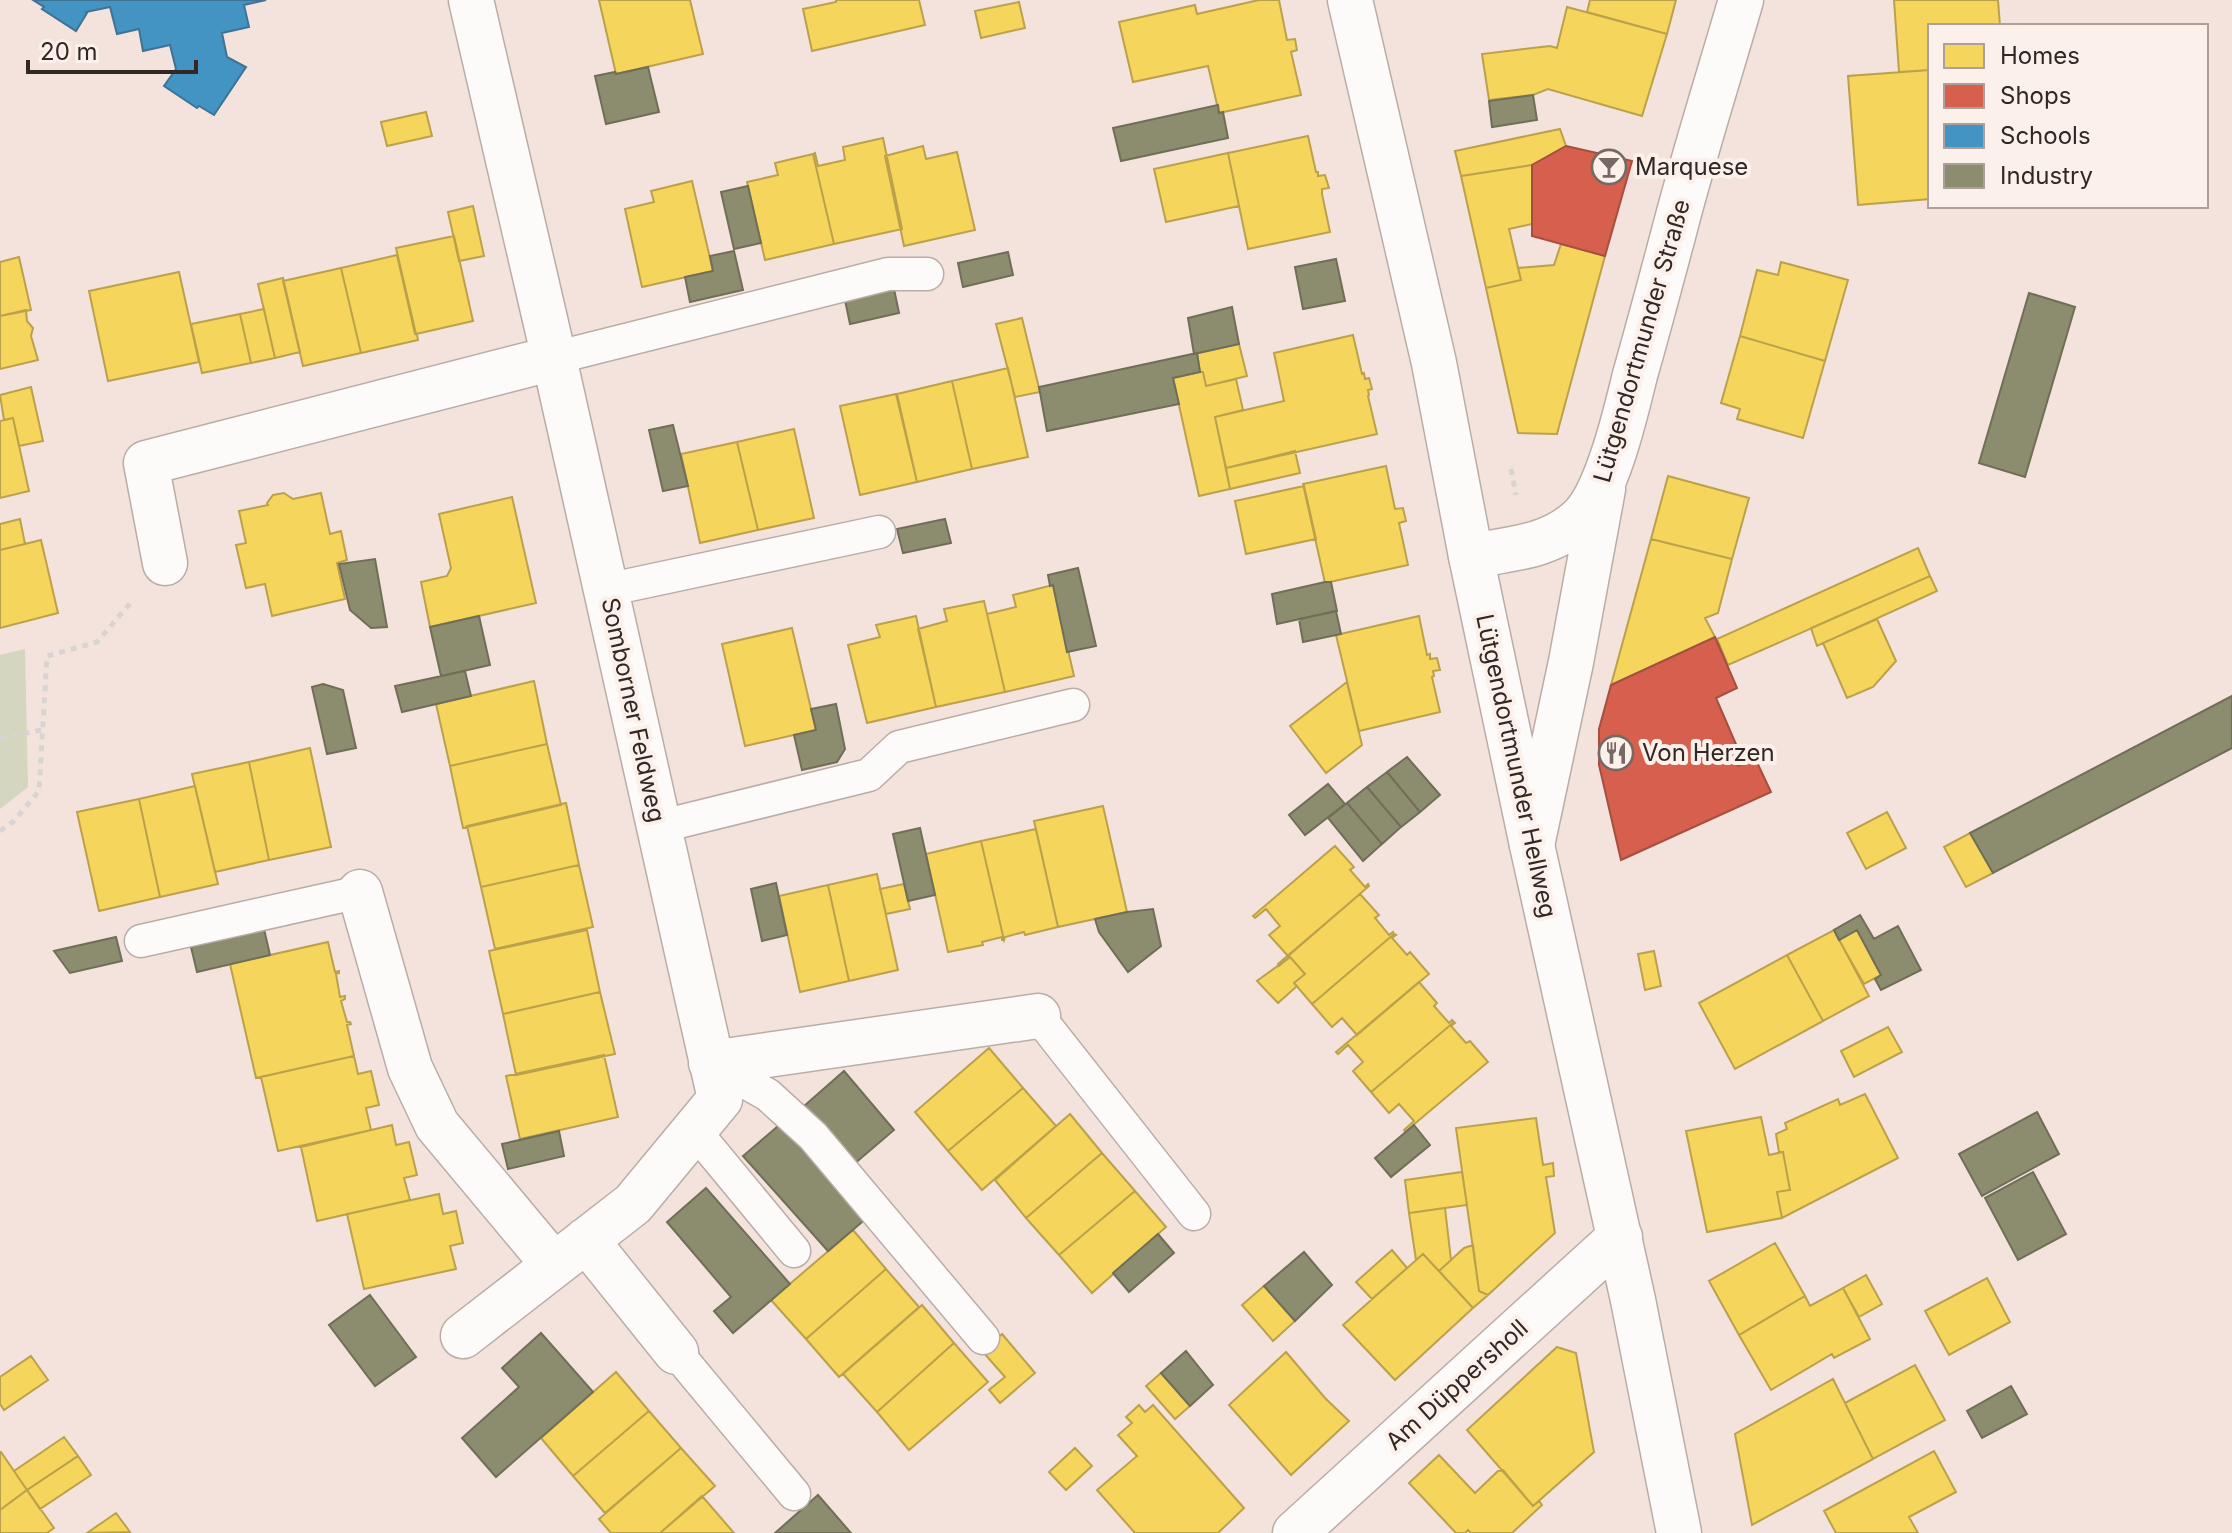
<svg xmlns="http://www.w3.org/2000/svg" width="2232" height="1533" viewBox="0 0 2232 1533" font-family="Inter,sans-serif">
	<rect width="100%" height="100%" fill="#f3e3dc"/>
	<path fill="#d4d6c0" d="M25,649L28,787L0,809V655Z"/>
	<path fill="#f6d55c" stroke="#bba14b" stroke-width="2" d="M599,0H690L703,54L616,74Z
		M836,0H919L925,25L812,51L803,9L836,2Z
		M1259,0H1279L1287,40L1295,39L1297,50L1291,52L1301,95L1219,113L1208,66L1133,82L1119,22L1195,5L1197,14Z
		M1590,0H1676L1667,34L1587,12Z
		M1894,0H1998L2000,26H1930V70L1899,72Z
		M1019,2L1025,28L981,38L975,11Z
		M1567,7L1667,34L1642,116L1548,89L1533,95L1489,100L1482,54L1550,46L1557,48Z
		M1930,70V199L1858,205L1848,76Z
		M426,112L432,136L387,146L381,122Z
		M1560,129L1566,146L1532,165L1461,176L1455,151Z
		M1308,136L1316,172H1318V176L1325,175L1329,188L1322,189V194L1330,232L1248,249L1228,153Z
		M883,138L902,229L834,244L813,154L815,153L818,166L845,160L843,147Z
		M923,146L926,159L957,152L975,230L904,246L885,156Z
		M1228,153L1239,206L1166,222L1154,169Z
		M813,154L834,244L765,260L747,182L778,175L775,163Z
		M1532,165V224L1509,229L1521,280L1486,288L1461,176Z
		M692,181L713,271L642,287L625,209L654,202L651,191Z
		M473,206L484,256L459,261L448,212Z
		M454,236L473,321L416,334L396,248Z
		M1561,244L1605,256L1557,434L1518,433L1486,288L1521,280L1518,268L1554,265Z
		M397,255L415,334H417L418,340L361,353L341,268Z
		M19,257L31,310L0,316V262Z
		M1781,262L1848,280L1825,361L1740,336L1757,270L1778,275Z
		M341,268L361,353L303,366L283,281Z
		M179,272L199,362L108,381L89,291Z
		M283,278L300,352L275,358L258,284Z
		M264,309L275,358L251,363L240,314Z
		M26,310L27,321L33,328L31,336L38,360L0,369V316Z
		M240,314L251,363L202,373L191,324Z
		M1022,318L1040,392L1015,397L996,324Z
		M1353,335L1362,374L1364,373L1365,379L1369,378L1372,389L1368,390L1369,395L1368,396L1377,434L1226,468L1215,417L1284,401L1274,353Z
		M1740,336L1825,361L1803,438L1737,419L1740,409L1721,403Z
		M1239,344L1247,376L1206,386L1203,372H1200L1197,353Z
		M1008,368L1028,457L972,469L952,381Z
		M1200,372H1203L1206,386L1236,379L1243,410L1215,417L1230,489L1199,496L1173,378Z
		M952,381L972,469L917,482L897,394Z
		M31,387L43,441L19,446L13,418L4,420L0,395Z
		M896,394L917,482L860,495L840,406Z
		M13,418L29,491L0,498V421Z
		M794,429L814,518L758,530L737,442Z
		M737,442L758,530L700,543L681,454Z
		M1295,451L1300,473L1230,489L1226,468Z
		M1386,466L1395,509L1403,508L1406,521L1399,523L1408,565L1325,583L1303,484Z
		M1668,476L1749,498L1732,559L1651,539Z
		M1304,486L1316,539L1246,554L1235,501Z
		M284,493L293,499L321,493L330,534L341,531L347,560L337,563L345,599L272,616L265,584L246,588L236,545L246,543L239,511L268,505L267,503L273,495Z
		M512,497L536,603L430,627L421,582L447,576L451,568L439,514Z
		M20,519L25,544L0,550V524Z
		M1651,539L1732,559L1718,613L1705,618L1715,637L1611,685Z
		M41,540L58,613L0,628V550Z
		M1918,548L1930,576L1728,665L1717,639Z
		M1930,576L1937,591L1817,646L1811,628Z
		M1053,585L1074,676L1005,692L987,614L1016,607L1013,595Z
		M984,601L1005,692L936,707L918,629L947,621L944,609Z
		M916,616L936,707L867,723L848,645L880,637L876,625Z
		M1419,616L1427,655L1430,654V659L1437,658L1440,670L1433,671L1434,676L1432,677L1440,712L1359,731L1336,635Z
		M1877,619L1896,661L1873,687L1847,698L1823,643Z
		M792,628L816,730L745,746L722,644Z
		M534,681L547,744L450,766L436,704Z
		M1347,682L1362,745L1326,773L1290,726Z
		M547,744L561,805L463,828L450,766Z
		M310,748L331,847L269,860L249,762Z
		M249,762L269,860L215,872L192,774Z
		M195,786L218,884L160,897L139,799Z
		M139,799L160,897L99,911L77,812Z
		M566,803L579,865L481,887L467,826Z
		M1103,806L1127,912L1058,927L1034,821Z
		M1887,812L1906,848L1866,869L1847,833Z
		M1036,829L1058,927L1025,935L1024,932L1005,937L1004,940L981,841Z
		M1970,833L1993,873L1966,887L1944,847Z
		M981,841L1004,940H1002V937L982,942L983,945L948,952L926,854Z
		M1335,846L1354,867L1350,870L1365,887L1368,884L1369,886L1288,956L1269,935L1280,926L1266,909L1255,918L1253,916Z
		M579,865L593,927L495,949L481,887Z
		M877,874L898,970L849,981L828,885Z
		M904,884L910,909L886,914L880,889Z
		M828,885L849,981L800,992L779,896Z
		M1360,894L1379,915L1375,918L1389,935L1393,932L1394,934L1312,1004L1294,983L1305,974L1290,957L1279,966L1278,964Z
		M587,930L600,992L503,1014L489,951Z
		M1834,930L1869,996L1823,1021L1787,955Z
		M1857,930L1881,975L1864,984L1839,940Z
		M1394,934L1396,935L1392,938L1407,955L1410,952L1429,974L1357,1035L1342,1018L1332,1027L1312,1004Z
		M328,942L335,972L339,971V973L336,974L340,997L345,996V999L341,1001L347,1022H350L351,1024L347,1025L354,1056L256,1078L230,964Z
		M1654,951L1661,986L1645,990L1638,954Z
		M1787,955L1823,1021L1735,1069L1699,1003Z
		M1290,957L1305,974L1294,983L1297,986L1278,1003L1257,981Z
		M1419,982L1437,1003L1434,1006L1449,1023L1452,1020L1454,1022L1371,1092L1353,1071L1363,1062L1348,1045L1338,1054L1336,1052Z
		M600,992L615,1054L516,1075L503,1014Z
		M1454,1022L1455,1023L1451,1026L1466,1043L1470,1041L1488,1062L1405,1132L1404,1130L1414,1121L1399,1104L1389,1113L1371,1092Z
		M1888,1027L1902,1052L1854,1077L1841,1051Z
		M989,1048L1023,1088L948,1151L915,1112Z
		M604,1055L618,1117L520,1139L506,1076Z
		M354,1056L358,1074L371,1071L379,1105L366,1108L371,1130L278,1151L261,1077Z
		M1023,1088L1056,1126L982,1190L948,1151Z
		M1865,1094L1898,1158L1782,1218L1777,1192L1790,1190L1783,1152H1779L1776,1134L1787,1129L1785,1123L1838,1099L1840,1105Z
		M1070,1114L1102,1153L1026,1218L995,1180Z
		M1761,1117L1769,1155L1783,1152L1790,1190L1777,1192L1782,1218L1707,1232L1686,1131Z
		M1536,1118L1543,1165L1553,1163L1554,1176L1546,1177L1555,1233L1488,1295L1479,1291L1456,1128Z
		M392,1125L396,1145L409,1142L417,1175L404,1178L410,1200L317,1221L301,1147Z
		M1102,1153L1135,1191L1059,1255L1026,1218Z
		M1462,1172L1467,1205L1409,1213L1405,1180Z
		M1135,1191L1166,1227L1092,1293L1059,1255Z
		M439,1194L443,1214L456,1211L463,1243L450,1246L456,1269L364,1289L347,1214Z
		M1445,1208L1451,1260L1439,1271L1423,1254L1416,1260L1409,1213Z
		M853,1230L886,1269L806,1339L771,1300Z
		M1775,1243L1805,1296L1739,1335L1709,1281Z
		M1473,1245L1479,1291L1488,1295L1473,1308L1439,1271L1464,1248Z
		M1392,1250L1407,1268L1372,1299L1356,1282Z
		M1423,1254L1473,1308L1395,1380L1343,1325Z
		M886,1269L919,1307L839,1377L806,1339Z
		M1866,1275L1882,1304L1859,1317L1843,1288Z
		M1987,1278L2010,1322L1949,1355L1925,1311Z
		M1264,1286L1295,1321L1273,1341L1242,1305Z
		M1843,1288L1870,1339L1834,1358L1832,1354L1771,1390L1739,1335L1805,1296L1810,1306Z
		M922,1305L954,1343L877,1412L843,1374Z
		M1002,1334L1035,1373L1000,1403L989,1390L1005,1377L983,1352Z
		M954,1343L988,1382L909,1450L877,1412Z
		M1557,1347L1576,1353L1594,1452L1533,1506L1467,1430Z
		M1286,1352L1325,1398L1349,1421L1291,1475L1229,1405Z
		M31,1356L48,1380L4,1410L0,1404V1377Z
		M1915,1365L1945,1420L1873,1459L1845,1403Z
		M616,1372L649,1411L573,1476L541,1438Z
		M1161,1373L1190,1406L1175,1419L1146,1386Z
		M1833,1379L1873,1459L1752,1525L1735,1434Z
		M1139,1405L1145,1412L1153,1405L1244,1508L1218,1533H1135L1097,1490L1137,1456L1118,1435L1132,1423L1126,1417Z
		M649,1411L681,1448L605,1513L573,1476Z
		M64,1437L78,1456L27,1490L14,1471Z
		M681,1448L715,1486L660,1533H611L599,1519Z
		M1075,1448L1092,1466L1066,1490L1049,1472Z
		M1934,1451L1956,1492L1909,1517L1918,1533H1836L1824,1511Z
		M1,1452L27,1490L0,1510V1453Z
		M1439,1455L1475,1493L1498,1471L1503,1470L1533,1506L1539,1501L1542,1505L1512,1533H1471L1468,1530L1465,1533H1456L1409,1483Z
		M78,1456L91,1475L40,1509L27,1490Z
		M27,1490L54,1528L47,1533H0V1510Z
		M702,1496L734,1533H660Z
		M116,1513L130,1532L87,1533Z"/>
	<path fill="#d6604d" stroke="#a54f40" stroke-width="2" d="M1566,146L1632,161L1605,256L1532,236V165Z
		M1715,637L1737,688L1716,698L1738,749L1732,753L1738,766L1755,758L1771,792L1621,860L1599,765V729L1611,685Z"/>
	<path fill="#4393c3" stroke="#3e7393" stroke-width="2" d="M33,0H266L244,5L249,27L222,33L227,57L246,67L214,115L199,106L197,108L164,86L176,69L170,45L143,51L139,29L117,34L110,7L86,12L87,13L76,31L42,9L44,7Z"/>
	<path fill="#8c8c6e" stroke="#716e58" stroke-width="2" d="M648,67L659,112L606,124L595,76L615,72L616,74Z
		M1533,95L1537,120L1492,127L1489,101Z
		M1218,105L1219,113L1223,112L1228,138L1121,161L1113,128Z
		M748,186L761,243L734,249L721,192Z
		M734,251L743,290L690,302L685,277L713,271L710,256Z
		M1008,252L1013,275L963,287L958,263Z
		M1336,259L1345,301L1303,309L1295,267Z
		M894,289L899,313L850,324L845,300Z
		M2029,293L2075,307L2025,477L1979,463Z
		M1232,307L1239,344L1194,354L1188,318Z
		M1197,353L1200,372L1173,378L1179,404L1047,431L1039,387Z
		M673,425L688,486L663,491L649,430Z
		M945,519L951,543L903,553L897,529Z
		M375,559L387,627L371,628L350,610L339,564Z
		M1078,568L1096,646L1067,652L1053,585L1050,586L1048,575Z
		M1325,582H1331L1337,611L1277,624L1272,594Z
		M1336,611L1341,634L1303,642L1299,619Z
		M479,616L490,665L441,676L430,627Z
		M465,671L471,696L402,712L395,686Z
		M323,684L343,690L356,748L327,754L312,687Z
		M2232,696V748L1993,873L1970,833Z
		M836,704L845,749L837,762L802,770L794,735L816,730L811,709Z
		M1407,757L1440,795L1420,812L1387,772Z
		M1387,772L1420,812L1401,827L1367,787Z
		M1328,784L1345,804L1305,835L1289,815Z
		M1367,787L1401,827L1382,844L1347,803Z
		M1347,803L1382,844L1363,861L1328,818Z
		M920,828L935,895L908,901L893,834Z
		M776,883L787,935L762,941L751,889Z
		M1153,909L1161,946L1128,972L1099,932L1095,919L1127,912Z
		M1860,915L1874,939L1898,926L1921,970L1881,990L1875,979L1881,975L1857,930L1839,940L1834,930Z
		M264,929L270,955L197,972L191,947Z
		M116,937L122,961L70,973L54,951Z
		M844,1071L894,1130L854,1164L804,1106Z
		M2037,1112L2059,1154L1982,1196L1959,1154Z
		M784,1121L868,1217L828,1251L743,1156Z
		M1414,1125L1430,1145L1391,1177L1375,1158Z
		M559,1131L564,1156L508,1169L502,1144Z
		M2033,1172L2066,1234L2018,1260L1985,1198Z
		M706,1188L790,1284L733,1333L714,1311L731,1297L667,1222Z
		M1158,1234L1174,1253L1129,1292L1113,1273Z
		M1304,1252L1332,1285L1295,1321L1264,1286Z
		M370,1295L416,1357L375,1386L329,1325Z
		M541,1333L593,1392L496,1477L462,1438L519,1387L502,1368Z
		M1186,1351L1213,1385L1190,1406L1161,1373Z
		M2011,1386L2027,1414L1982,1438L1967,1411Z
		M818,1495L851,1533H775Z"/>
	<g fill="none" stroke-linecap="round" stroke-linejoin="round">
		<g stroke="#b9ada7" stroke-width="35">
			<path id="service" d="M554,358L888,274H927
				M606,590L879,532
				M658,827L869,775L899,747L1073,705
				M141,941L360,892
				M1038,1016L1194,1214
				M711,1063L768,1095L813,1136L983,1338
				M694,1130L794,1251
				M676,1352L794,1494"/>
		</g>
		<g stroke="#b9ada7" stroke-width="47">
			<path id="minor" d="M165,563L146,463L554,358
				M360,892L410,1068L437,1125L554,1265
				M711,1063L1038,1016
				M586,1240L676,1352
				M463,1336L633,1204L720,1099L554,358L471,0
				M1295,1533L1620,1237"/>
		</g>
		<g stroke="#b9ada7" stroke-width="47">
			<path id="tertiary" d="M1471,556C1510,549 1553,547 1583,516C1608,489 1626,412 1635,375C1649,326 1662,277 1675,228C1695,151 1719,76 1741,0
				M1532,845L1571,662L1603,489"/>
		</g>
		<g stroke="#b9ada7" stroke-width="47">
			<path id="secondary" d="M1350,0L1434,363L1471,556L1532,845L1633,1300L1679,1533"/>
		</g>
		<path stroke="#d9d4d2" stroke-width="5" stroke-dasharray="6 6" stroke-linecap="butt" d="M1511,469L1516,495
			M0,738L42,730
			M0,831L14,821L39,791L47,656L97,642L133,600"/>
		<use href="#service" stroke="#fdfbfa" stroke-width="32"/>
		<use href="#minor" stroke="#fdfbfa" stroke-width="44"/>
		<use href="#tertiary" stroke="#fdfbfa" stroke-width="44"/>
		<use href="#secondary" stroke="#fdfbfa" stroke-width="44"/>
	</g>
	<defs>
		<g id="bar-ring" transform="scale(1.8)"><circle r="9.5" fill="#fcf0eb" stroke="#766964" stroke-width="1.5"/><path d="M-6-5H6L.8 .8V4.5H3.5V6h-7V4.5H-.8V.8Z" fill="#766964"/></g>
		<g id="restaurant-ring" transform="scale(1.8)"><circle r="9.5" fill="#fcf0eb" stroke="#766964" stroke-width="1.5"/><path d="M-5-6h1v4h1v-4h1v4h1v-4h1v5L-1.5 .5V6h-2V.5L-5-1ZM5-6V6H3V1.5H1.5Q1.5-4 5-6Z" fill="#766964"/></g>
	</defs>
	<g fill-rule="evenodd">
		<use href="#bar-ring" x="1609" y="167"/>
		<use href="#restaurant-ring" x="1616" y="753"/>
	</g>
	<g text-anchor="middle" stroke-width="8" stroke-linejoin="round" paint-order="stroke">
		<g font-size="24" fill="#322723" stroke="#fcf0eb" text-anchor="start">
			<text x="1635" y="175">Marquese</text>
			<text x="1642" y="761">Von Herzen</text>
		</g>
		<g font-size="24" fill="#322723" stroke="#fcf0eb">
			<text transform="translate(1642 341) rotate(-74)" y="8">Lütgendortmunder Straße</text>
			<text transform="translate(633 710) rotate(78)" y="8">Somborner Feldweg</text>
			<text transform="translate(1516 766) rotate(78)" y="8">Lütgendortmunder Hellweg</text>
			<text transform="translate(1457 1385) rotate(-42)" y="8">Am Düppersholl</text>
		</g>
	</g>
	<rect x="1928" y="24" width="280" height="184" fill="#fcf0eb" stroke="#aba09b" stroke-width="2"/>
	<rect x="1944" y="44" width="40" height="24" fill="#f6d55c" stroke="#aba09b" stroke-width="2"/>
	<text x="2000" y="64" font-size="24" fill="#322723">Homes</text>
	<rect x="1944" y="84" width="40" height="24" fill="#d6604d" stroke="#aba09b" stroke-width="2"/>
	<text x="2000" y="104" font-size="24" fill="#322723">Shops</text>
	<rect x="1944" y="124" width="40" height="24" fill="#4393c3" stroke="#aba09b" stroke-width="2"/>
	<text x="2000" y="144" font-size="24" fill="#322723">Schools</text>
	<rect x="1944" y="164" width="40" height="24" fill="#8c8c6e" stroke="#aba09b" stroke-width="2"/>
	<text x="2000" y="184" font-size="24" fill="#322723">Industry</text>
	<path d="M28 60v12h168v-12" fill="none" stroke="#322723" stroke-width="4"/>
	<text x="40" y="60" font-size="24" fill="#322723" stroke="#fcf0eb" stroke-width="6" paint-order="stroke">20 m</text>
</svg>
